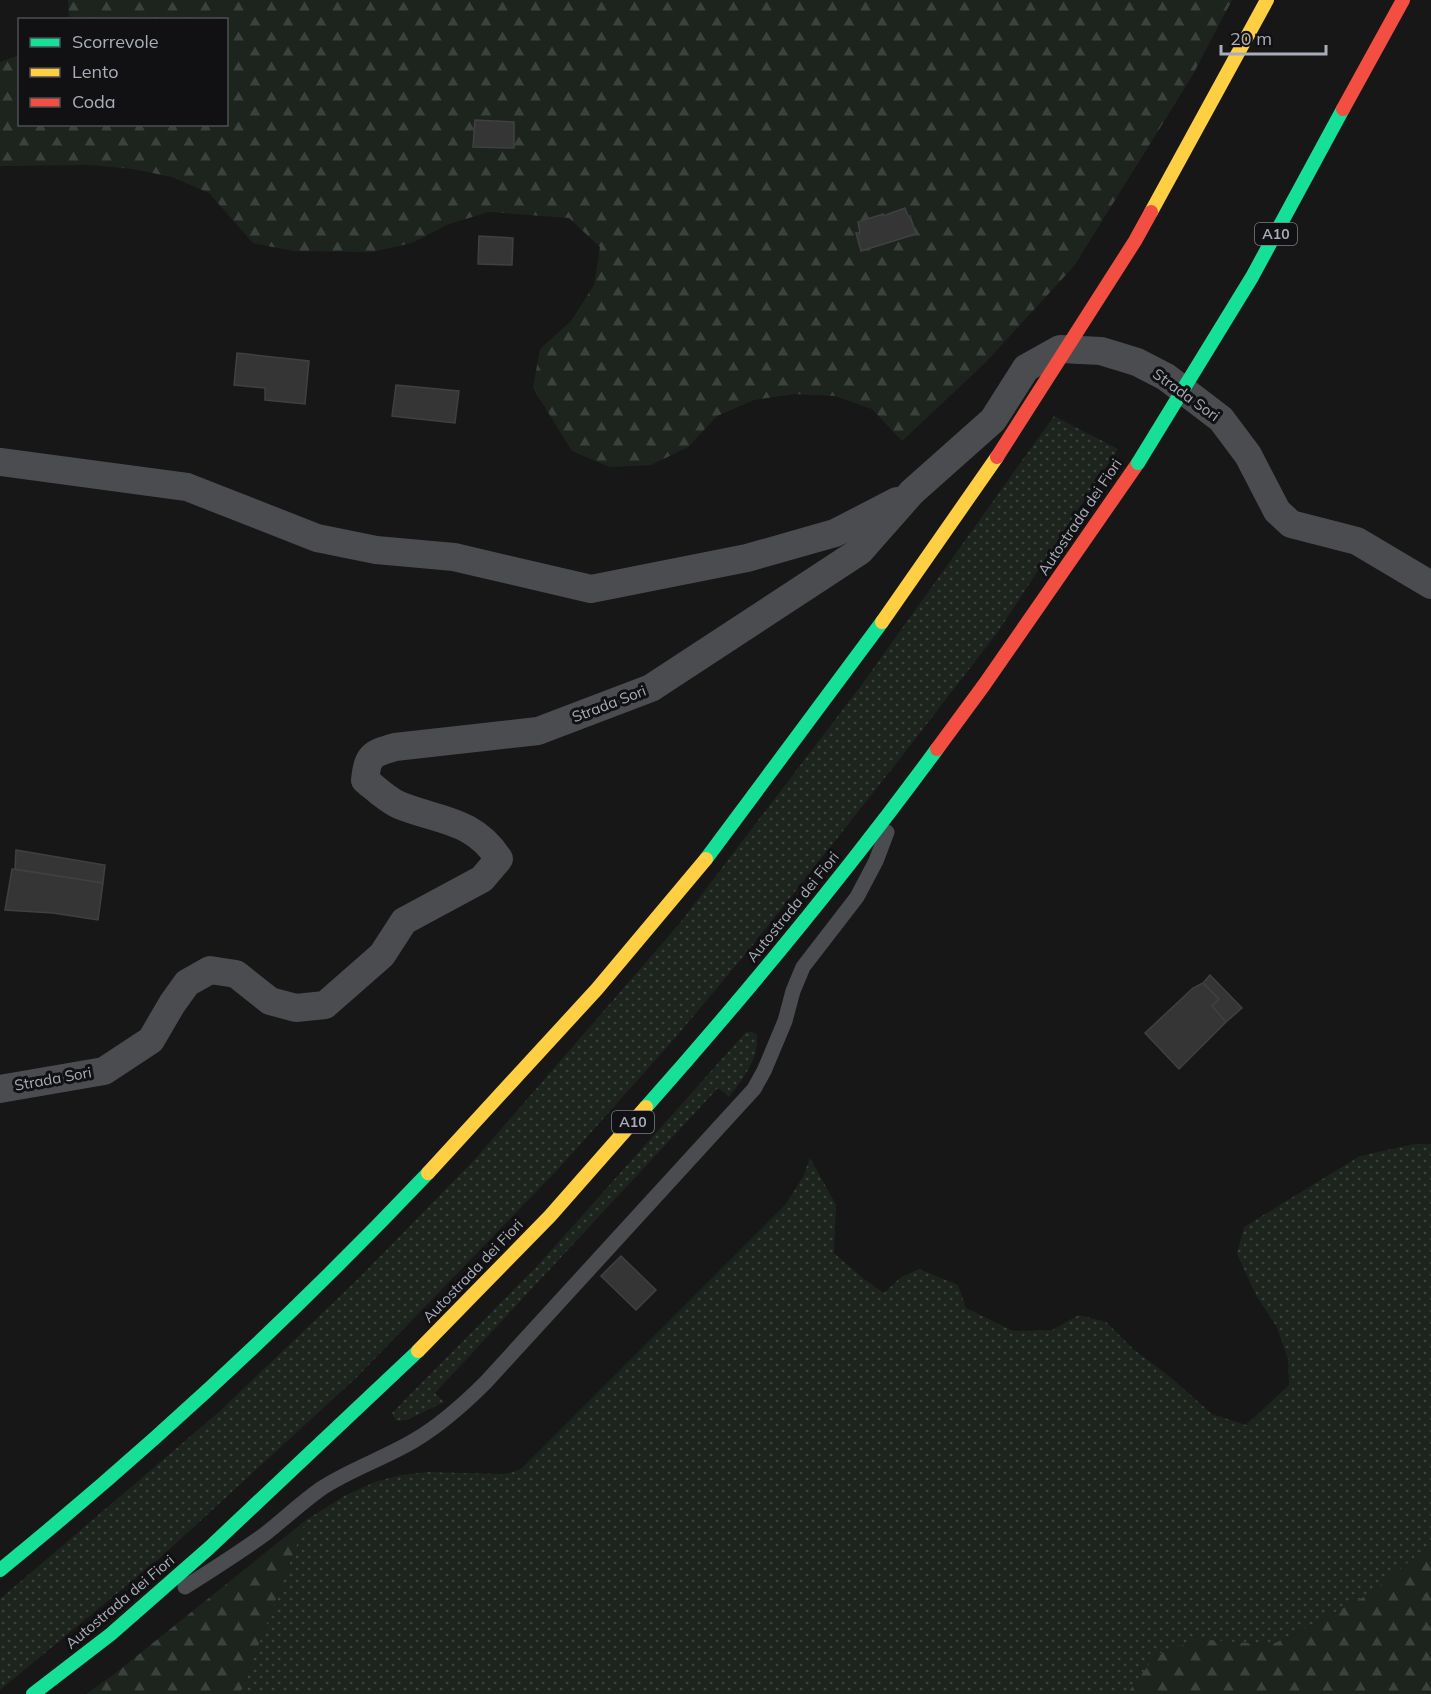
<svg xmlns="http://www.w3.org/2000/svg" width="1431" height="1694" viewBox="0 0 1431 1694" font-family="Mulish,sans-serif">
	<defs>
		<pattern id="green-dots" width="8" height="8" patternUnits="userSpaceOnUse" patternTransform="scale(1.5)"><rect width="8" height="8" fill="#1d241e"/><path d="M2 2h.1M6 6h.1" fill="none" stroke="#3b413d" stroke-width="1.8" stroke-linecap="round"/></pattern>
		<pattern id="forest-firs" width="22" height="20" patternUnits="userSpaceOnUse" patternTransform="scale(1.5)"><rect width="22" height="20" fill="#1d241e"/><path d="M5 1l3.5 6h-7zM16 11l3.5 6h-7z" fill="#3b413d"/></pattern>
	</defs>
	<rect width="100%" height="100%" fill="#171717"/>
	<path fill="url(#green-dots)" d="M1054,416L1118,449L997,633L902,756L748,951L675,1038L561,1166L357,1377L161,1557L0,1690V1599L219,1412L361,1276L476,1158L680,923L863,683Z
		M746,1032H753L757,1035C759,1059 743,1079 729,1097L718,1088L435,1393L444,1402L407,1420L396,1421L392,1413L539,1264Z
		M1414,1144H1431V1544L1371,1593L1291,1636L1270,1645L1199,1639L1156,1655L1127,1694H240L306,1520L346,1495L375,1482L401,1475L427,1472L502,1474L514,1472L522,1468L786,1204L803,1177L810,1158L836,1205L834,1253L864,1279L884,1293L900,1278L919,1269L958,1285L966,1308L1013,1331L1052,1330L1079,1315L1106,1322L1133,1349L1169,1376L1212,1414L1246,1425L1289,1385L1288,1359L1277,1327L1257,1297L1237,1254L1244,1227L1360,1156Z"/>
	<path fill="url(#forest-firs)" d="M68,0H1232L1191,78L1074,266L986,362L902,441L872,409L835,396L795,394L754,400L717,416L688,447L651,465L610,467L572,451L533,388L540,349L571,321L594,285L600,247L569,218L489,212L449,224L412,243L372,252L293,251L253,243L209,193L172,177L133,169L90,165L0,166V62L19,55L20,124H226V20L69,19Z
		M306,1520L240,1694H86L113,1675Z
		M1431,1544V1694H1127L1156,1655L1199,1639L1270,1645L1291,1636L1371,1593Z"/>
	<path fill="#353536" stroke="#3f4043" stroke-width="1.5" d="M475,120L514,122V148L473,147Z
		M905,208L908,216H910L916,234L861,251L856,233H860L858,222L883,214V216Z
		M479,236L513,238L512,265L478,264Z
		M237,353L309,361L305,404L265,400V388L234,385Z
		M396,385L459,391L455,423L392,416Z
		M16,850L105,865L103,883L15,869Z
		M12,869L103,883L98,920L53,913L5,910Z
		M1210,975L1242,1008L1226,1022L1212,1006L1219,999L1203,983Z
		M1203,983L1219,999L1212,1006L1226,1022L1179,1069L1145,1033L1193,988Z
		M621,1256L656,1290L636,1310L601,1276Z"/>
	<g fill="none" stroke-linecap="round" stroke-linejoin="round">
		<path stroke="#4b4c50" stroke-width="15" d="M185,1587C212,1570 239,1553 265,1534C284,1519 302,1502 322,1488C351,1469 385,1458 415,1440C442,1424 464,1404 486,1382L754,1089L764,1071L785,1021L793,991L803,967L857,897L876,861L887,832"/>
		<path stroke="#4b4c50" stroke-width="28" d="M0,462L187,487L317,538L376,550L454,557L591,589L747,558L835,533L897,501
			M0,1089L104,1071L151,1040L172,1004L187,983L210,970L236,974L270,1001L296,1008L325,1005L382,955L404,921L482,879L499,859C474,819 438,821 399,805C387,800 375,788 365,780C368,755 371,754 395,747L538,731L651,688L860,551L912,492L993,420L1026,368L1060,349L1101,351L1137,362L1166,377L1221,419L1248,455L1277,511L1291,524L1357,541L1431,585"/>
		<path stroke="#16e098" stroke-width="14" d="M706,859L882,622
			M646,1107C748,992 846,873 937,749
			M0,1570C151,1447 294,1314 428,1173
			M33,1694L111,1634L209,1548L418,1351"/>
		<path stroke="#ffcf43" stroke-width="14" d="M882,622L997,457
			M428,1173L597,989L706,859
			M418,1351L550,1216L646,1107"/>
		<path stroke="#f24e42" stroke-width="14" d="M937,749L984,685L1138,463"/>
		<path stroke="#16e098" stroke-width="14" d="M1138,463L1252,277L1343,109"/>
		<path stroke="#ffcf43" stroke-width="14" d="M1151,212L1267,0"/>
		<path stroke="#f24e42" stroke-width="14" d="M1343,109L1403,0
			M997,457L1135,241L1151,212"/>
	</g>
	<g text-anchor="middle" stroke-width="6" stroke-linejoin="round" paint-order="stroke">
		<g fill="#111113" stroke="#7b7e86" stroke-width="1.5">
			<rect x="1255" y="223" width="42" height="22" rx="4.5"/>
			<rect x="612" y="1111" width="42" height="22" rx="4.5"/>
		</g>
		<g font-size="14" font-weight="bold" fill="#a8adb8">
			<text x="1276" y="239">A10</text>
			<text x="633" y="1127">A10</text>
		</g>
		<g font-size="15" fill="#a8adb8" stroke="#111113">
			<text transform="translate(1186 395) rotate(36)" y="5">Strada Sori</text>
			<text transform="translate(1080 517) rotate(-56)" y="5">Autostrada dei Fiori</text>
			<text transform="translate(609 704) rotate(-21)" y="5">Strada Sori</text>
			<text transform="translate(793 907) rotate(-51)" y="5">Autostrada dei Fiori</text>
			<text transform="translate(53 1079) rotate(-10)" y="5">Strada Sori</text>
			<text transform="translate(473 1271) rotate(-46)" y="5">Autostrada dei Fiori</text>
			<text transform="translate(120 1602) rotate(-40)" y="5">Autostrada dei Fiori</text>
		</g>
	</g>
	<rect x="18" y="18" width="210" height="108" fill="#111113" stroke="#4d4f55" stroke-width="1.5"/>
	<rect x="30" y="38" width="30" height="9" fill="#16e098" stroke="#4d4f55" stroke-width="1.5"/>
	<text x="72" y="48" font-size="18" fill="#a8adb8">Scorrevole</text>
	<rect x="30" y="68" width="30" height="9" fill="#ffcf43" stroke="#4d4f55" stroke-width="1.5"/>
	<text x="72" y="78" font-size="18" fill="#a8adb8">Lento</text>
	<rect x="30" y="98" width="30" height="9" fill="#f24e42" stroke="#4d4f55" stroke-width="1.5"/>
	<text x="72" y="108" font-size="18" fill="#a8adb8">Coda</text>
	<path d="M1221 45v9h105v-9" fill="none" stroke="#a8adb8" stroke-width="3"/>
	<text x="1230" y="45" font-size="18" fill="#a8adb8" stroke="#111113" stroke-width="4.5" paint-order="stroke">20 m</text>
</svg>
